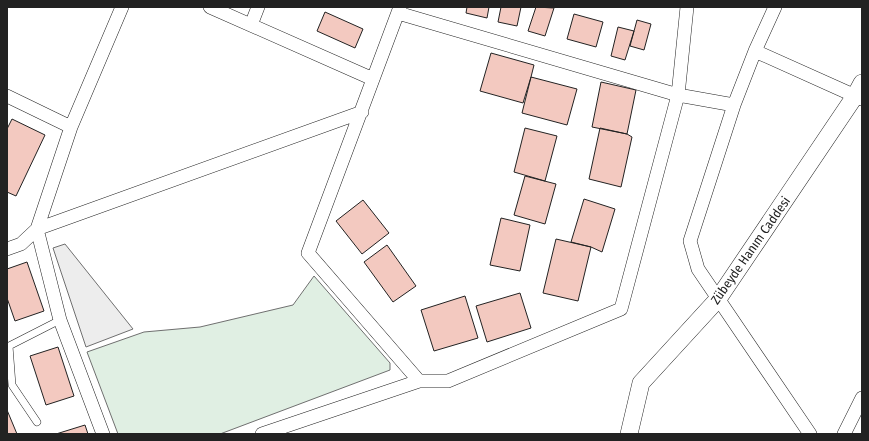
<svg xmlns="http://www.w3.org/2000/svg" width="869" height="441" viewBox="0 0 869 441" font-family="'Fira Sans Condensed',sans-serif">
	<rect width="100%" height="100%" fill="#fff"/>
	<path fill="#e0efe3" stroke="#6f6f6f" d="M314,276L390,363V370L220,434H118L87,352L144,332L200,327L293,305Z"/>
	<path fill="#ededed" stroke="#6f6f6f" d="M65,244L133,329L86,347L53,248Z"/>
	<path fill="#f3c9c0" stroke="#222" d="M467,7H489L487,18L466,13Z
		M501,7H521L517,26L498,22Z
		M536,7L554,8L545,36L528,31Z
		M325,12L363,29L355,48L317,31Z
		M574,14L603,22L596,47L567,39Z
		M637,20L651,24L644,50L630,46Z
		M618,27L634,31L625,60L611,56Z
		M491,53L534,65L531,77L523,103L480,91Z
		M531,77L577,89L567,125L522,113Z
		M601,82L636,90L627,134L592,127Z
		M12,119L45,135L16,196L7,192V129Z
		M525,128L557,136L545,181L514,172Z
		M600,128L627,134L632,137L621,187L589,179Z
		M525,176L556,184L545,224L514,215Z
		M584,199L615,209L602,252L591,247L571,242Z
		M363,200L389,233L362,254L336,221Z
		M501,218L530,225L520,271L490,265Z
		M556,239L591,247L578,301L543,293Z
		M387,245L416,286L393,302L364,262Z
		M27,262L44,311L15,321L7,298V269Z
		M520,293L531,328L487,342L476,306Z
		M465,296L478,338L434,351L421,310Z
		M58,347L74,396L46,405L30,356Z
		M7,410L17,434H7Z
		M85,425L88,434H56Z"/>
	<g fill="none" stroke-linecap="round" stroke-linejoin="round">
		<g stroke="#222" stroke-width="8">
			<path id="service" d="M37,422L12,385L9,346L60,320"/>
		</g>
		<g stroke="#222" stroke-width="14">
			<path id="minor" d="M210,7L373,79
				M400,7C370,89 339,171 308,253L419,381
				M775,7L755,51L862,99
				M398,13L678,95L734,105
				M251,25L258,7
				M755,51L734,105L690,241L698,269L810,434
				M7,96L71,127
				M7,249L21,244L37,229L362,112
				M103,434L60,320L37,229L71,127L122,7
				M262,434L419,381H448L621,309L678,95L687,7
				M844,434L862,398"/>
		</g>
		<g stroke="#222" stroke-width="18">
			<path id="tertiary" d="M629,434L641,383L718,299L855,96L862,83"/>
		</g>
		<use href="#service" stroke="#fff" stroke-width="7"/>
		<use href="#minor" stroke="#fff" stroke-width="13"/>
		<use href="#tertiary" stroke="#fff" stroke-width="17"/>
	</g>
	<g text-anchor="middle" stroke-width="3" stroke-linejoin="round" paint-order="stroke">
		<g font-size="13" fill="#222" stroke="#fff">
			<text transform="translate(750 250) rotate(-55)" y="5">Zübeyde Hanım Caddesi</text>
		</g>
	</g>
	<rect width="869" height="441" fill="none" stroke="#222222" stroke-width="16"/>
</svg>
